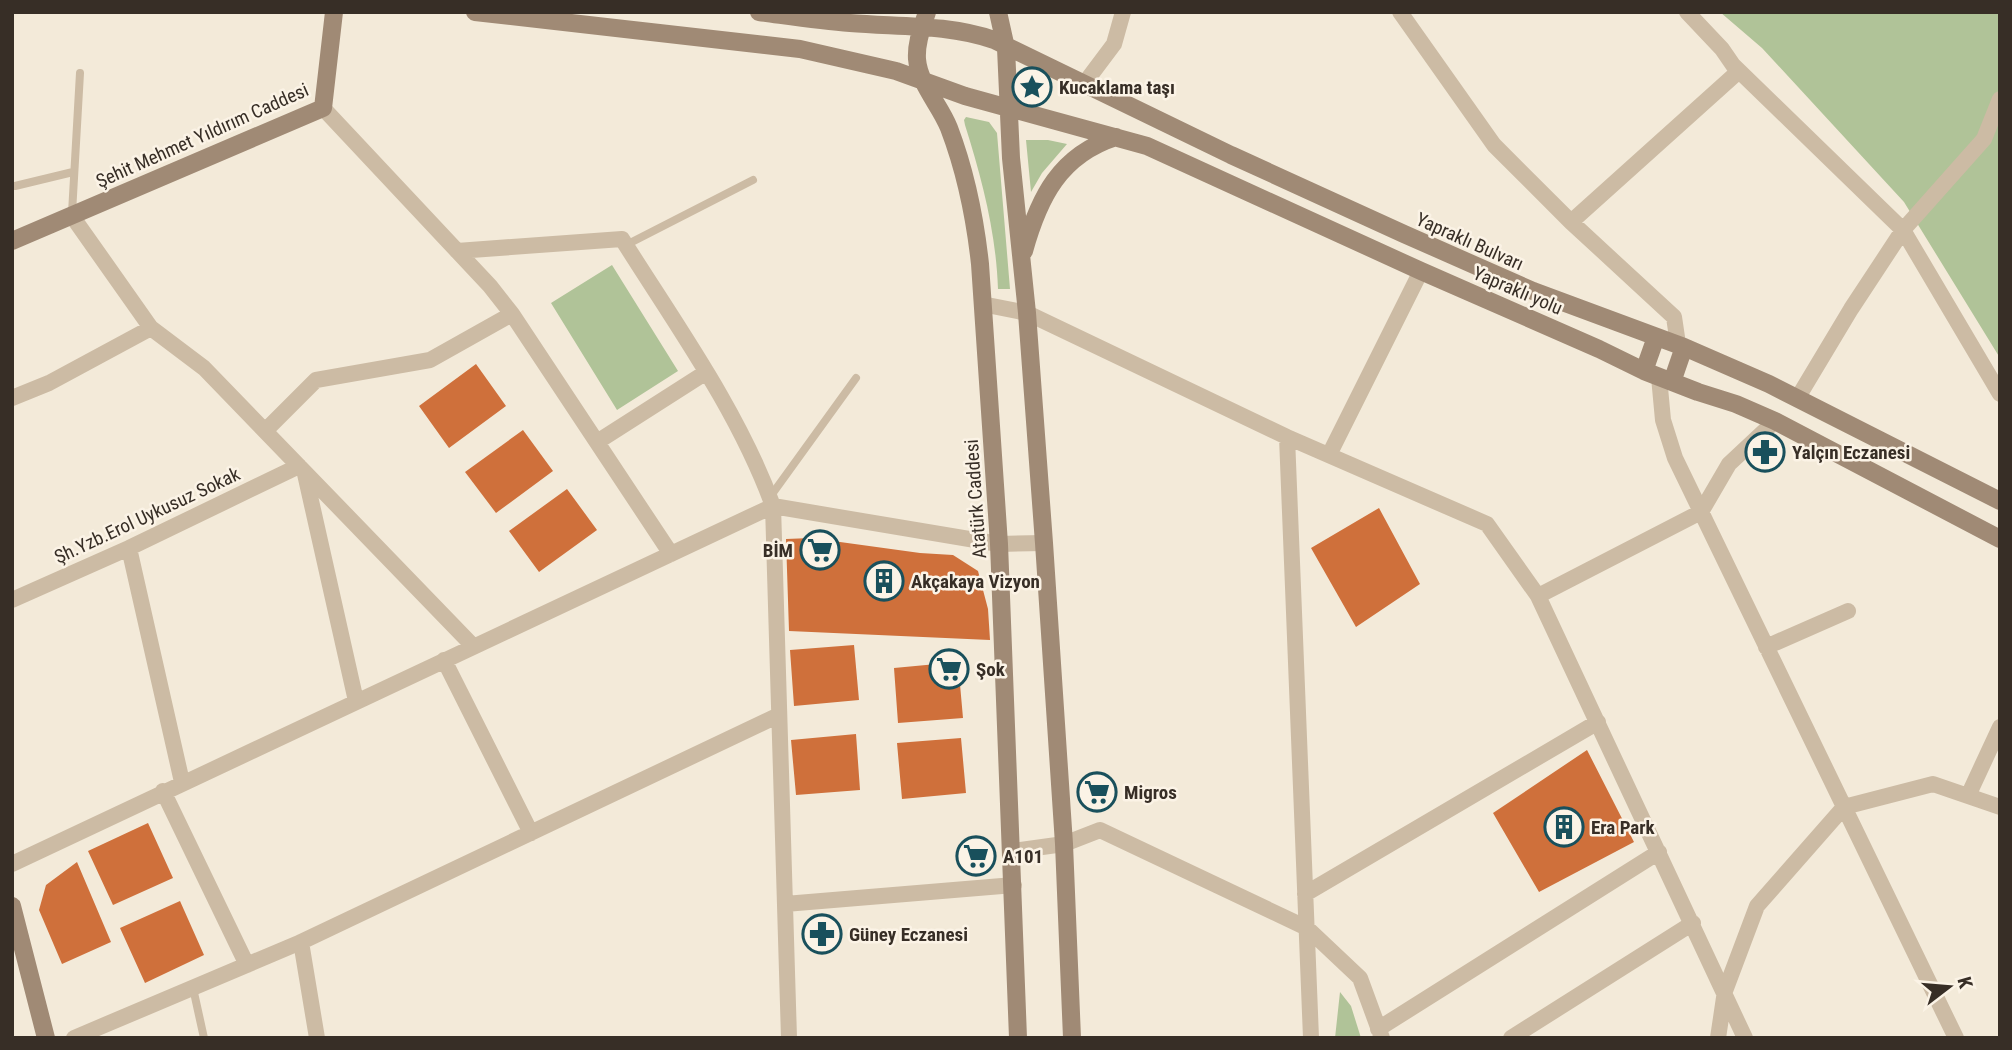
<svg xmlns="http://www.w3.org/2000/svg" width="2012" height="1050" viewBox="0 0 2012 1050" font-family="'Roboto Condensed',sans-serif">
	<rect width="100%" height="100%" fill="#f3ead9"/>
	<path fill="#b0c398" d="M1720,12H2000V358L1904,202L1762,48Z
		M966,117L989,122L997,133L1010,289H998C996,232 982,179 965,125L964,120Z
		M1026,140H1048L1067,144L1042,173L1031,192Z
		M612,265L678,371L617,410L551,303Z
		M1340,992L1351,1006L1361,1038H1335Z"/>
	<path fill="#cf703b" d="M476,364L506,406L449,448L419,406Z
		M523,430L553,471L496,513L465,472Z
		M567,489L597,530L539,572L509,531Z
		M1379,508L1420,584L1356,627L1311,548Z
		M811,538L920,553L953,555L978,571L988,609L990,640L789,631L786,539Z
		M854,645L859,700L794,706L790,650Z
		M958,662L963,718L898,723L894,668Z
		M856,734L860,790L796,795L791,740Z
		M961,738L966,793L902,799L897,743Z
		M1587,750L1634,842L1539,892L1493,813Z
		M148,823L173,878L113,905L88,851Z
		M77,862L111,942L62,964L39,910L46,885Z
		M180,901L204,955L145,983L120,928Z"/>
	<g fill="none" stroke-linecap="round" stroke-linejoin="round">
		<path stroke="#ccbba4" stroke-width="8" d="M15,186L73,172
			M72,213L80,73
			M626,245L753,180
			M770,497L856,378
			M193,988L204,1038"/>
		<path stroke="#ccbba4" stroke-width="16" d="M1400,12L1494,145L1571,222L1674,317L1678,344
			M1687,12L1722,49L1733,65L1903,230L2000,394
			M1084,84L1114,44L1123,12
			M323,108L490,286L512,314L671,554
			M72,216L151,328L204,368L473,646
			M1571,222L1739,71
			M457,251L622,239C676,325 738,410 773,506L789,1038
			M982,304L1027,313L1287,437L1487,524L1538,596L1745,1038
			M1659,377L1663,420L1675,458L1956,1038
			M12,398L49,383L151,328
			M1797,399L1851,309L1903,230L1984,139L2000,99
			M265,431L316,380L430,360L512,314
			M1287,437L1311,1038
			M597,442L705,373
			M1329,455L1421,271
			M305,474L356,701
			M129,548L182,782
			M1538,596L1701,512L1729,464L1775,421
			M12,600L129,548L299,466
			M1766,647L1848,611
			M444,660L531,833
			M163,791L247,965
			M1968,796L2000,727
			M1013,851L1064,844L1100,830L1307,928L1360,978L1382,1038
			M12,864L773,506L999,544L1044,543
			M1305,894L1598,722
			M785,904L1014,885
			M301,942L317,1038
			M1378,1029L1659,852
			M74,1038L301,942L779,715
			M1511,1038L1693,923
			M1718,1038L1725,991L1757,906L1844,807L1933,784L2000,807"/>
		<path stroke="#a08a75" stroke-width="18" d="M475,12L800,49L896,71L965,96L1147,146L1421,271L1599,349L1644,371L1698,392L1736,404L1775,421L2000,539
			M759,12C789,16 820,21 850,23C898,27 948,24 994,40L1231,155L1404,234L1533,291L1684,347L1769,384L2000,501
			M927,12C922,28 916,43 917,59C919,84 940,105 949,128C965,170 975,218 980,264L999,544L1018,1038
			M998,12L1006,48L1011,158L1027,313L1044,543L1064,844L1072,1038
			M12,241L323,108L334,12
			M1024,251C1039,197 1060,155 1116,137
			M1644,371L1656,337
			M1672,382L1684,347
			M12,906L46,1038"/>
	</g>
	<defs>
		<g id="sight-ring" transform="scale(2.0125)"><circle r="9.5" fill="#fbf3e6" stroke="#19505c" stroke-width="1.5"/><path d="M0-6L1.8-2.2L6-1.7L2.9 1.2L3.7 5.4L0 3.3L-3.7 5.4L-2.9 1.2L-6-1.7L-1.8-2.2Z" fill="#19505c"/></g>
		<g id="pharmacy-ring" transform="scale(2.0125)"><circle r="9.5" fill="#fbf3e6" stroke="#19505c" stroke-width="1.5"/><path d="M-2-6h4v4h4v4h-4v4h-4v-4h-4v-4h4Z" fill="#19505c"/></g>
		<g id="supermarket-ring" transform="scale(2.0125)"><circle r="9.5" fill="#fbf3e6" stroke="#19505c" stroke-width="1.5"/><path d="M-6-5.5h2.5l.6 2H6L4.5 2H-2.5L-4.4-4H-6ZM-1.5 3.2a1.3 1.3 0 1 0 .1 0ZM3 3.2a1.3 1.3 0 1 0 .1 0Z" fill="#19505c"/></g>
		<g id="building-ring" transform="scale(2.0125)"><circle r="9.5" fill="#fbf3e6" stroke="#19505c" stroke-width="1.5"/><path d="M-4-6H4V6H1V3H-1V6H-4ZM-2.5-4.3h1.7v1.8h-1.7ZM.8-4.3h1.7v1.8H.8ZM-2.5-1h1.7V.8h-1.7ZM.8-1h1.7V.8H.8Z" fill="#19505c"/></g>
	</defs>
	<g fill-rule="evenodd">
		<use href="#sight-ring" x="1032" y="87"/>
		<use href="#pharmacy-ring" x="1765" y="452"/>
		<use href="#supermarket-ring" x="820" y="550"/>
		<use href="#building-ring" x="884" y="581"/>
		<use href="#supermarket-ring" x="949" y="669"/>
		<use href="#supermarket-ring" x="1097" y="792"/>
		<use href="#building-ring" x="1564" y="827"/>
		<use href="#supermarket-ring" x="976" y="856"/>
		<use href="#pharmacy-ring" x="822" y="934"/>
	</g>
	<g text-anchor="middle" stroke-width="5" stroke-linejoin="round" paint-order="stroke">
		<g font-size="19" font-weight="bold" fill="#372e26" stroke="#fbf3e6" text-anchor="start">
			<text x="1059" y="94">Kucaklama taşı</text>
			<text x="1792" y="459">Yalçın Eczanesi</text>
			<text x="793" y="557" text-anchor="end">BİM</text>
			<text x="911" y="588">Akçakaya Vizyon</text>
			<text x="976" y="676">Şok</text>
			<text x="1124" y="799">Migros</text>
			<text x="1591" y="834">Era Park</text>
			<text x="1003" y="863">A101</text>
			<text x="849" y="941">Güney Eczanesi</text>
		</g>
		<g font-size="19" fill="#372e26" stroke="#fbf3e6">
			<text transform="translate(202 135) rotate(-24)" y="7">Şehit Mehmet Yıldırım Caddesi</text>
			<text transform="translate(1470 241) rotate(24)" y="7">Yapraklı Bulvarı</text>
			<text transform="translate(1518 290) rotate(23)" y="7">Yapraklı yolu</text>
			<text transform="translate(975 499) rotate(-94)" y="7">Atatürk Caddesi</text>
			<text transform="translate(147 515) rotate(-25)" y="7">Şh.Yzb.Erol Uykusuz Sokak</text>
		</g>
	</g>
	<rect width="2012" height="1050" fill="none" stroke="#372e26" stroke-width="28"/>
	<g transform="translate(1949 987) rotate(74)" stroke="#fbf3e6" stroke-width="5" paint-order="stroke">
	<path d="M0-5L12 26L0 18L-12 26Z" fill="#372e26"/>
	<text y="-10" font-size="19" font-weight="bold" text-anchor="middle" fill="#372e26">K</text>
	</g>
</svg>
